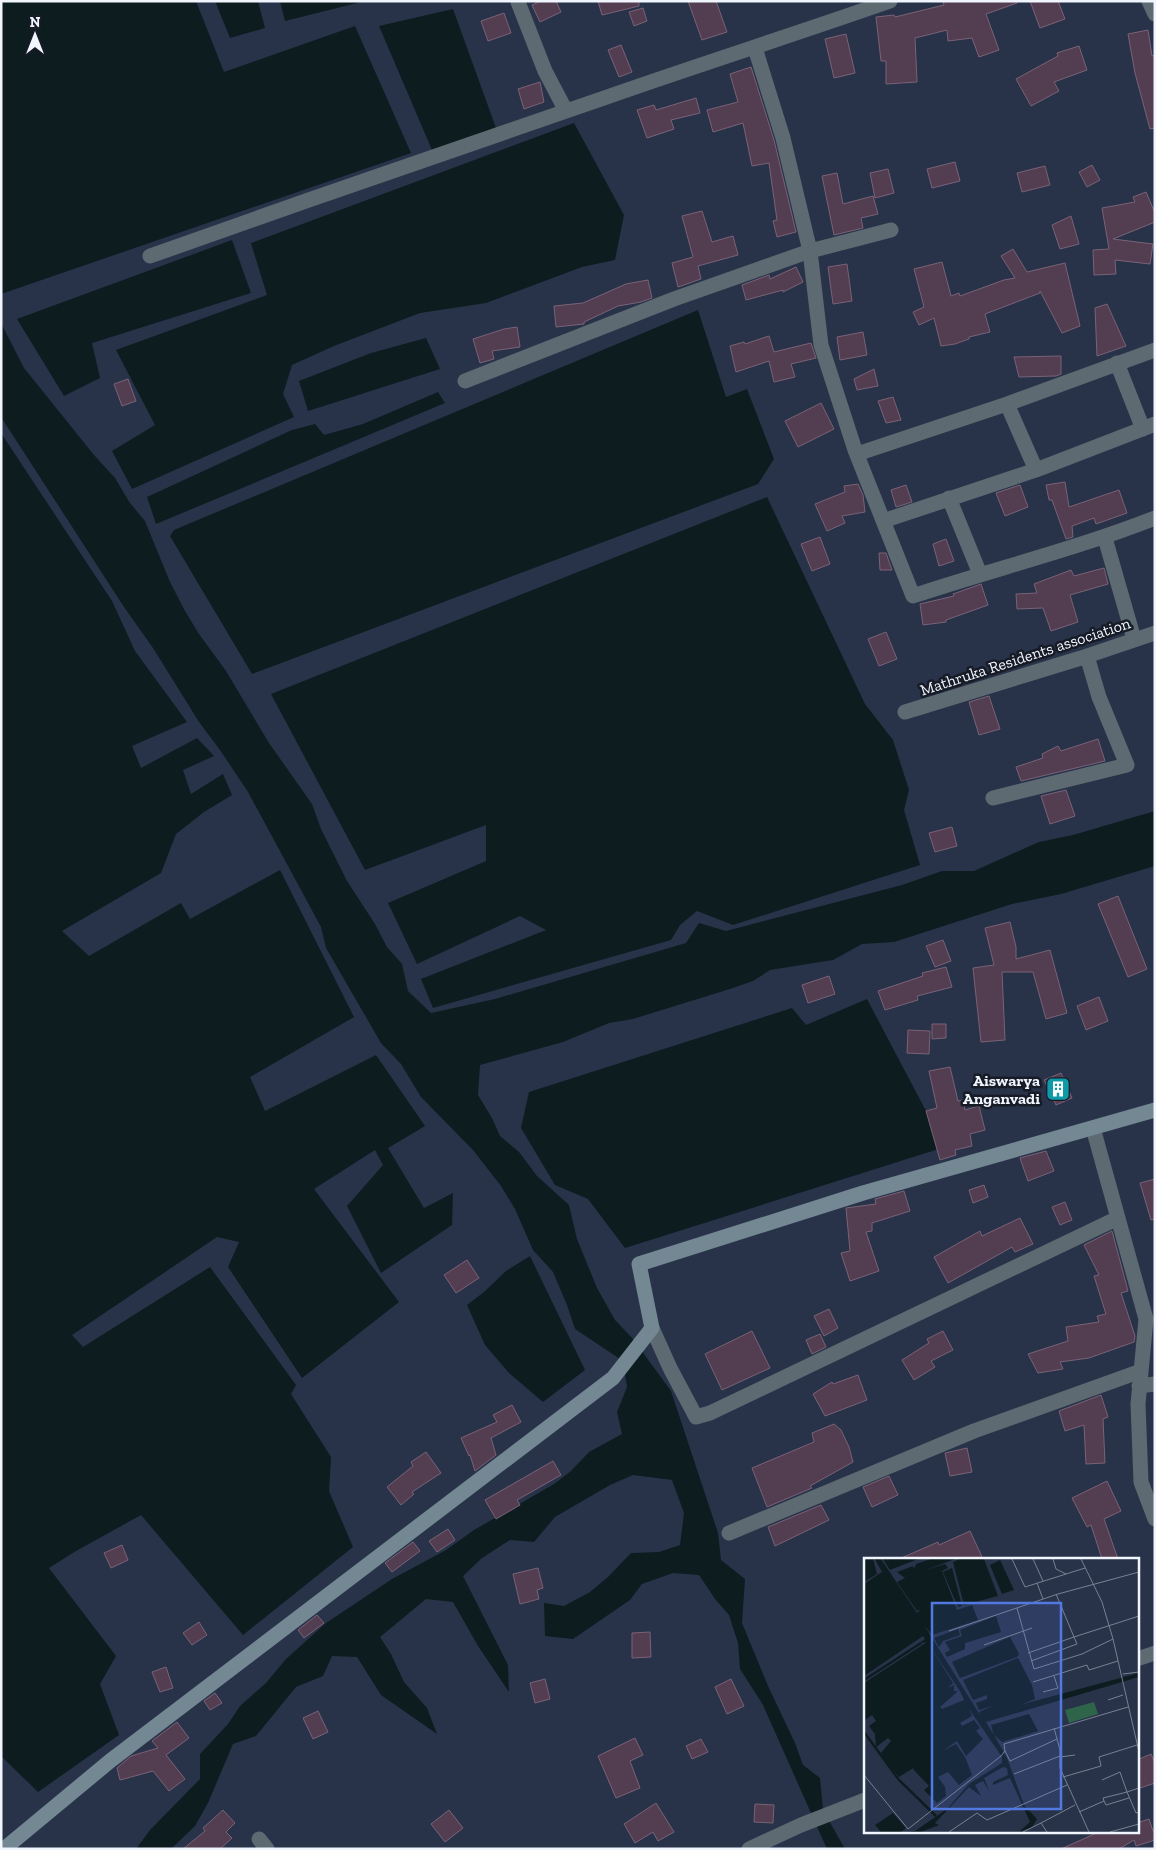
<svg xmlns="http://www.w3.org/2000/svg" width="1156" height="1850" viewBox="0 0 1156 1850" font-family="'Zilla Slab',serif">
	<rect width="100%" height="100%" fill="#28334a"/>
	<path fill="#0d1c1f" d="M1,1H196L224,72L355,26L411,153L1,294Z
		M215,1H258L265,28L230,38Z
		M280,1H365L285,21Z
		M453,9L496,128L432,150L379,26Z
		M574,123L624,215L615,260L582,267L486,303L420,313L334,346L292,365L283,394L294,417L132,489L112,451L155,425L116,350L267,295L251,243Z
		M232,240L251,293L92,343L100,378L64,396L17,319Z
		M698,310L726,397L747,389L774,459L758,484L252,674L170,536L174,530Z
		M1,323L24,368L94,455L115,478L130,503L145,521L170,582L185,611L199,634L226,671L269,743L312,804L321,829L347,881L375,924L387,947L402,964L408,991L431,1013L495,999L686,943L699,923L726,931L902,885L942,871H974L1039,842L1073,835L1155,811V866L1061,894L1012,904L894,942L862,944L833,960L770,970L753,981L733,988L633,1019L609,1023L563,1042L480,1065L478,1095L492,1118L500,1136L519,1152L537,1176L569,1205L577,1239L597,1288L615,1320L633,1339L671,1391L718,1533L721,1560L745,1579L742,1623L768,1686L795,1743L803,1765L820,1778L823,1810L845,1849H827L763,1705L740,1669L738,1643L729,1615L715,1599L699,1575L673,1573L642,1584L630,1600L573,1639L545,1636L544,1603L564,1606L590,1592L608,1577L631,1553L659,1552L680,1545L684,1513L672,1480L633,1475L610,1485L555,1517L534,1542L510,1540L482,1558L463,1576L508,1665L509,1692L478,1646L453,1602L426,1599L380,1637L391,1654L404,1682L427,1708L437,1734L381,1695L357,1657L332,1656L323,1676L296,1687L256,1736L233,1744L208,1803L195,1826L171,1849H136L150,1830L200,1779V1754L228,1724L240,1706L266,1683L286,1659L326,1623L392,1579L446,1550L474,1530L554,1484L571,1471L589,1452L622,1434L617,1412L627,1387L623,1361L575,1329L567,1305L553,1272L533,1250L515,1209L501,1186L473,1150L421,1097L401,1064L381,1043L326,948L321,927L248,792L220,750L199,722L153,648L124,607L1,417Z
		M426,338L440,369L308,411L299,381L371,353Z
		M438,392L445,403L156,524L147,497L292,430L315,424L324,435L363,424Z
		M1,433L112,601L135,651L187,722L132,746L141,768L197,738L214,756L183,770L191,794L223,774L232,795L204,812L176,834L161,873L62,931L89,956L181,903L190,919L280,870L354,1017L250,1077L265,1111L376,1055L425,1126L388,1148L424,1208L453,1193L452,1225L381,1273L347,1206L383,1165L375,1150L314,1189L399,1302L302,1378L228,1267L239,1242L217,1237L72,1335L83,1347L210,1267L296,1385L291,1394L331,1457L329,1491L353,1547L243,1635L141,1515L76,1551L49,1568L116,1656L100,1684L119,1735L38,1792L1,1756Z
		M767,497L865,704L893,740L909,790L904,810L920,865L733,925L697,911L680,925L671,940L433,1008L421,979L546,930L520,916L417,964L388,903L486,861V825L365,870L271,694Z
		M867,999L945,1147L625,1248L588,1199L555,1185L521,1128L529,1092L792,1008L806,1025Z
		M530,1256L585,1370L543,1402L509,1373L485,1345L467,1305L484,1292L506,1271Z"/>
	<path fill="#533d51" stroke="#7a6277" d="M541,1H556L561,12L540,22L532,5Z
		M598,1H639V6L602,15Z
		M688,1H716L727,32L702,40Z
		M943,1H1017V3L986,14L999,50L979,57L972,38L948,41L947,30L915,38L917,82L886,84V61H881L876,17L894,15L895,17L944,5Z
		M1030,1H1058L1065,19L1040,28Z
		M643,8L647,21L634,26L629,12Z
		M504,13L511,33L488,41L481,21Z
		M1148,30L1152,56L1155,55V128L1150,129L1135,73L1128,34Z
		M846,34L855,73L834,78L825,39Z
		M621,45L632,72L619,77L608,50Z
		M1079,46L1087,70L1054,82L1059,91L1031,106L1016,79L1058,56L1057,53Z
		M751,67L774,140L796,232L777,237L773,221L777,220L769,163L752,166L743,123L713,132L707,110L738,102L730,74Z
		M540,82L544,102L524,109L518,89Z
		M696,98L700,113L671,120L674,129L647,138L637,110L654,105L656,110Z
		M955,162L960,181L932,188L927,169Z
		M1092,165L1100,180L1087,187L1079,172Z
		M1045,166L1050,185L1022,192L1017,173Z
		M888,169L894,193L875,198L870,173Z
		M837,173L843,204L873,196L878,214L861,218L863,228L834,235L822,176Z
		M1146,192L1155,213V222L1113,239L1153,244L1150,264L1115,260L1116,274L1094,275L1093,250L1109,249L1102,208L1135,202L1133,197Z
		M702,211L712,242L733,236L738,255L698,266L701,279L678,287L672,263L693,257L682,216Z
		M1071,216L1079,244L1060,249L1052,225Z
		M1013,249L1027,272L1065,263L1080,326L1062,333L1040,291V293L985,314L990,332L969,337V339L955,344L941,346L934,318L919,325L913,312L924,307L914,269L942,262L951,296L959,293L960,296L1004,280L1015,278L1001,256Z
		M847,264L852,301L833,304L828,267Z
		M796,267L803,282L783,292V290L746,300L742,285L769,275L770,279Z
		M648,280L652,298L641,302L618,306L584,322V324L556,327L554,306L583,303L626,284Z
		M1107,304L1126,346L1097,356L1095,308Z
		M517,327L520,347L492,351L494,359L480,363L473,339L504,329Z
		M863,332L867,355L840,360L837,337Z
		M769,336L774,352L811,343L816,358L791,364L795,377L774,382L769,361L736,372L730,346L744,342L745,344Z
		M1061,356V374L1056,376L1019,377L1014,357Z
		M874,369L878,386L857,390L854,379Z
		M128,379L136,401L122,406L114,384Z
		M893,397L901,420L886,423L878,401Z
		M821,403L834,429L798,447L785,421Z
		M1065,482L1069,507L1119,490L1127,513L1096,524L1094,518L1072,526L1073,537L1066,539L1052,500H1049L1046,485Z
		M858,484L863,495L865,512L842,516L845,523L827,531L815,504L845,492L844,486Z
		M906,485L912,502L896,507L891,490Z
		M1020,485L1028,507L1005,516L996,493Z
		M820,537L830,564L812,571L801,544Z
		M946,539L954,561L939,566L933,544Z
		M879,553H886L892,570H880Z
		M1104,568L1108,584L1070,595L1078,622L1051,631L1043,608L1017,609L1016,594L1037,593L1034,584L1071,570L1074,576Z
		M981,584L988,605L946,620V622L923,625L920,604L954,596L953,594Z
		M886,632L897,659L879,666L868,639Z
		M989,696L1000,729L979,735L969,702Z
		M1098,739L1105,761L1021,781L1016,767L1043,758L1042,754L1058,746L1061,751Z
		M1066,790L1075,816L1050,824L1041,796Z
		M952,827L957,846L935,852L929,833Z
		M1118,896L1147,969L1128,977L1098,904Z
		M1010,922L1016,947V959L1050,950L1067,1013L1046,1019L1033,972H1002L1005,1040L981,1042L973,968L994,965L985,928Z
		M943,940L951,961L935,967L926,946Z
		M946,967L952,987L917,996L918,1000L885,1010L878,991L923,976L922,973Z
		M829,976L835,994L808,1003L802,985Z
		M1099,997L1108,1021L1086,1030L1077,1006Z
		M932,1024H946V1038L932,1039Z
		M908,1030L930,1031L929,1054L907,1053Z
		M950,1067L958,1101L963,1100L965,1110L979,1106L985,1130L970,1134L972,1146L955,1150L956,1155L940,1160L926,1111L937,1108L929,1071Z
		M1061,1073L1072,1098L1056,1105L1044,1080Z
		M1046,1151L1054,1171L1028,1181L1020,1158Z
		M1155,1179V1219L1151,1220L1140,1183Z
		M984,1185L988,1197L973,1203L969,1190Z
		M904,1191L910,1211L872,1223V1231L866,1232L879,1271L850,1281L841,1253L850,1251L846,1208L876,1204L875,1199Z
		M1065,1202L1072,1220L1060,1225L1052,1207Z
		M1020,1218L1033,1244L1015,1252L1012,1247L948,1283L934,1257L980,1231L982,1236Z
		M1112,1231L1128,1291L1121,1293L1135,1336L1134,1342L1089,1358L1060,1362L1063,1369L1038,1373L1028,1354L1068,1341L1066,1327L1099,1322L1097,1316L1106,1314L1094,1276L1099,1275L1084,1245Z
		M467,1260L479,1278L456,1293L444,1275Z
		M829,1309L838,1328L824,1336L814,1316Z
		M752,1331L770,1368L722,1390L705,1354Z
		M943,1331L953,1350L931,1361L935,1367L914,1380L902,1360L929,1343L927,1339Z
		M820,1334L826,1347L812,1354L806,1340Z
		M858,1375L867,1400L825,1416L813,1394L832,1382L833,1384Z
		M1101,1395L1108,1417L1103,1419L1105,1463L1086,1464L1084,1425L1065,1431L1059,1411Z
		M512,1405L521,1422L491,1438L496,1455L475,1471L470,1455L469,1456L461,1438L497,1422L493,1415Z
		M834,1424L841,1430L849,1447L853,1462L810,1486L812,1488L767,1507L752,1468L814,1442L812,1433Z
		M967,1448L972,1472L950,1476L945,1453Z
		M426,1452L441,1473L412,1492L414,1494L401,1505L387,1487L413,1466L411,1462Z
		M553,1461L561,1475L517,1500L520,1505L496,1519L485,1500Z
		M889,1476L898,1495L872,1507L863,1487Z
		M1107,1481L1121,1511L1104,1519L1118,1559H1102L1091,1525L1087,1527L1072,1498Z
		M821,1505L829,1520L775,1546L768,1527Z
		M448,1529L455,1540L437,1552L429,1541Z
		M970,1531L983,1559H899L938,1542L939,1545Z
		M413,1542L420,1551L392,1572L385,1563Z
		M122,1545L128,1560L111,1568L104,1553Z
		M538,1568L543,1588L537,1590L539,1599L520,1604L513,1574Z
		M317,1615L324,1623L304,1638L298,1630Z
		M199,1622L207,1635L192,1645L183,1633Z
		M650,1632L651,1657L632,1658V1633Z
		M166,1667L173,1688L160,1692L152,1672Z
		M545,1679L550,1699L535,1703L530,1683Z
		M731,1679L744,1706L727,1714L715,1687Z
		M215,1693L222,1703L210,1710L204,1701Z
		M318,1711L328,1732L313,1739L303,1718Z
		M177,1722L189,1738L166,1755L185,1779L169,1791L153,1771L120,1780L117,1768L131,1756L158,1748L152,1741Z
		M635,1738L643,1755L630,1761L640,1788L616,1798L598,1756Z
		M701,1739L708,1752L692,1759L686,1746Z
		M1151,1754L1155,1763V1783L1137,1789V1760Z
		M656,1803L674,1832L658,1841L653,1832L635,1843L624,1824Z
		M755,1804L774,1805L773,1823L754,1822Z
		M223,1810L235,1823L226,1832L232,1838L220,1849H183L205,1831L203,1828Z
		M449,1810L463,1828L445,1842L431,1824Z
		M1149,1819L1153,1831H1155V1840L1136,1846L1134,1840L1119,1849H1061L1101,1831H1137V1823Z"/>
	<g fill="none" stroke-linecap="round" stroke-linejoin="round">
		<path stroke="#5d6a71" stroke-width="15" d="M1149,1L1155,14
			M518,2L545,71L566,111
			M755,48L783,138L810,251L821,345L855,450L913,596C994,569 1076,549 1155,518
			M150,256C302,202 454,149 607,97C701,64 796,34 890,1
			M1117,363L1143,429
			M465,381L674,299L810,251L891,230
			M1007,404L1036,470
			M857,454L1007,404L1155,350
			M949,498L980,574
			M883,521L1036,470L1155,424
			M1105,538L1134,639
			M905,712L1081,658L1155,633
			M993,798L1127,765L1099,697L1087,656
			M1093,1128L1146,1319L1138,1404L1141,1482L1155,1519
			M652,1328L670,1368L696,1417L710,1413L1118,1218
			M1139,1386L1155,1384
			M729,1533L974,1431L1141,1371
			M1137,1659L1155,1653
			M259,1839L267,1849
			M749,1849L801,1825L865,1800"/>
		<path stroke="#738893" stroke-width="15" d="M4,1849L110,1761L613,1378L652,1328L639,1264L863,1193L1155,1110"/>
	</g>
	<defs>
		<g id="building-square" transform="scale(1.25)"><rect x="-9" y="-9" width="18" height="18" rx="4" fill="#0f9aa8" stroke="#161b26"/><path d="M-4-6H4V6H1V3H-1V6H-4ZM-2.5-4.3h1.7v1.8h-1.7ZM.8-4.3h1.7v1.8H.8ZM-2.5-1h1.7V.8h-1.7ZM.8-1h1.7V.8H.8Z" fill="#fff"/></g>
	</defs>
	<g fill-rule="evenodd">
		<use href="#building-square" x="1058" y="1089"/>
	</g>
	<g text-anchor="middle" stroke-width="5" stroke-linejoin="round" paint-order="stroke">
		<g font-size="16" fill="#f0f5fe" stroke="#161b26">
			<text transform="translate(1025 656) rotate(-18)" y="6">Mathruka Residents association</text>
		</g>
		<g font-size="16" font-weight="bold" fill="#f0f5fe" stroke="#161b26" text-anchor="end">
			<text x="1040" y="1086">Aiswarya<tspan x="1040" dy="18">Anganvadi</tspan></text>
		</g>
	</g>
	<g transform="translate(864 1558)">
		<rect width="275" height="275" fill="#28334a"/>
		<path d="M230,144L234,156L205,165L201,152Z" fill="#2e6449"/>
		<path d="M9,1L13,16L0,24V2ZM11,1H17L53,55L57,51L53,53L33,24L41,20L33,14L49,8L50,11L52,6L67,1H91L59,13L81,6L84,10L78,13L93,52L108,47L114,62L68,77L60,67L116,157L115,154L129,148L115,152L112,145L123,141V137L109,142L99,122L154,100L168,127L171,141L156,147L275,115V119L122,164L130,177L127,167L165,156L174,173L138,184L130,177L143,200L160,247L173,261L168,269L155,274L166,264L146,220L129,227V224L144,217L143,210L139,209L120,220L125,233L119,223L111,227L117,238L105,229L71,265L75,267L57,274H43L51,273L83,251L105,226L138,205V199L105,151L108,158L96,165L98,168L110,162L116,170L112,173L119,181L102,198L93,183L77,194L92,186L101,199L108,217L95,227L84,214L74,219L81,229L82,238L73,245L60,232L65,228L49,211L51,209L35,219L16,196L27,183L24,180L12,189L11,176L5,168L12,163L8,157L0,163V125L63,84L54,86L61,81L59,78L0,118V26L18,14ZM65,87L96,133L104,150L100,142L78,151L76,149L94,133H90V127L84,130L89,125ZM19,1H54L26,12ZM95,1H120L134,38L100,47L89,4ZM136,2L150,32L138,36L126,7ZM88,10L98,48L94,49L79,14ZM132,58L137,74L101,85V91L83,99L81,95L86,92L81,84L98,78L96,72ZM94,71L96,77L79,83L75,89L70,80ZM146,79L155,96L153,99L96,120L88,104ZM29,255L42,270L37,274H17L11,267Z" fill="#0d1c1f" fill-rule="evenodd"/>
		<path fill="none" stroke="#0d1c1f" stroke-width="2.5" d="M0,122L57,85M0,174L35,222L72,258"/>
		<path fill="none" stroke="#788192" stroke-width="1" d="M148,1L161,29L221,10M169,1L179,23M189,1L192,11L202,16M217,1L238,44L249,81L275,194M173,25L179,41M192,36L210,79L275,58M153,50L170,111L218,96L249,81M85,73L194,36L275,14M120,87L168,70M164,95L210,79L213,86L167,103M259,116L275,114M169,124L223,107L225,112L254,103M179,134L194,130L190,118M244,142L259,137M190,170L196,192V210L225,274M141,193L146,203L193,181M196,199L211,197M150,216L196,198M0,217L44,271L137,198L141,193L140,186L264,149M199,219L237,208L235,199L273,187M238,222L256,214L263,234L275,230M240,243L242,247L265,240M215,254L240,243L239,240L263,234L272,255L275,254M85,274L113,255L123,262L203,227M159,274L177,265M183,274L177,265L211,247M246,274L275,266"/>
		<path fill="#5278e2" fill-opacity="0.15" stroke="#5278e2" stroke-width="2.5" d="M68,45H197V251H68Z"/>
		<rect width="275" height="275" fill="none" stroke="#f0f5fe" stroke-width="2.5"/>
	</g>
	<rect width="1156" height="1850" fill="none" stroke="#f0f5fe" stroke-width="5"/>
	<g transform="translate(35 35)" stroke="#161b26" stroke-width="4" paint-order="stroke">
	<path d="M0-4L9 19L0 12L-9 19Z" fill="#f0f5fe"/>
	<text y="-8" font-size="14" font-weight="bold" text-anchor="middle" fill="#f0f5fe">N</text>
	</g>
</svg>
